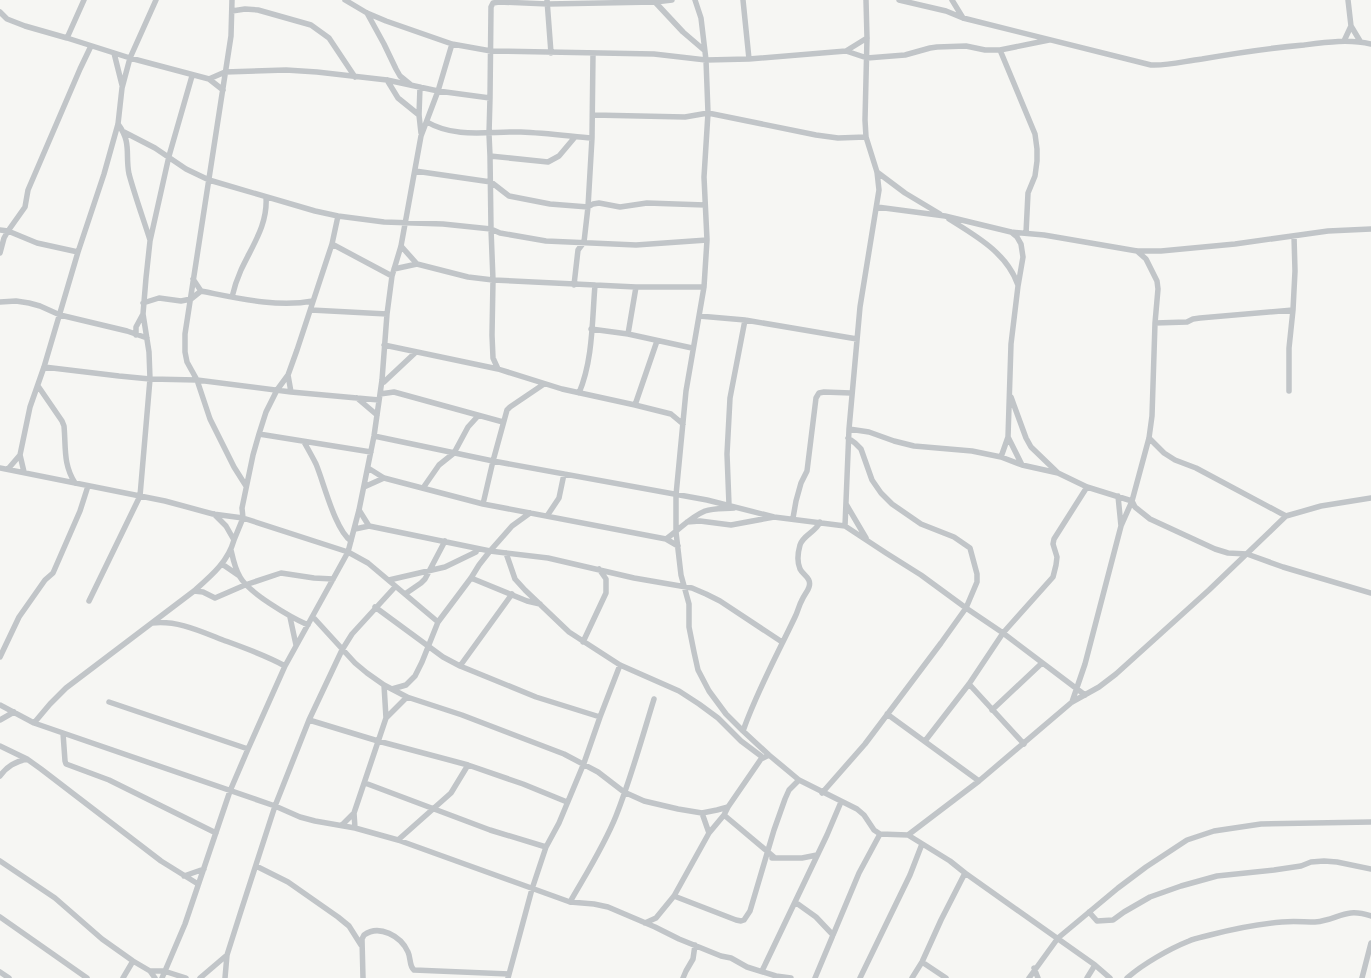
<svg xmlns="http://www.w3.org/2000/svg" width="1371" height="978" viewBox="0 0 1371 978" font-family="Poppins,sans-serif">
	<rect width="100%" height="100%" fill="#f6f6f3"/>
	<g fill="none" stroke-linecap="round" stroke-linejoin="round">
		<path stroke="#c1c5c8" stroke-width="5.5" d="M232,0L231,36L185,334V352L187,362L197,380L210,419L234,467L246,486
			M345,0L367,13L386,21L452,44L491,51L654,54L706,60L749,59L846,51L867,58L905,55L930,48L937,47L966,46L985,50H1000L1049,40
			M547,0L551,53
			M695,0L701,18L706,60L708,113L704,177L707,240L704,287L686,391L676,495V532L681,575L689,604V627L694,652L698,670L709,691L726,714L743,731L769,755L799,780L857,809L864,815L874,830L880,834L908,835L979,781L1072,702L1099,687L1116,674L1209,590L1286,516L1321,506L1371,498
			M743,0L749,59
			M899,0L946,11L963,18L1151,65C1168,66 1185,61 1202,59C1236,53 1270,48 1304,45C1327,42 1349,39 1371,44
			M952,0L963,18
			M1348,0L1351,26L1360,41
			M655,2L683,32L704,50
			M232,11L245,9L258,10L311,25L329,38L355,77
			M0,12L7,19L25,26L67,38L130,58L209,79L223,90
			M367,13L384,44L396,69L400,76L411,85
			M67,38L84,0
			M1344,41L1351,26
			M1000,50L1035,134L1037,149V161L1035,176L1028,193L1026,233
			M846,51L867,38
			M114,53L122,85
			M209,79L225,72L286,70L317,72L387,80L438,91L490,98
			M387,80L398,98L419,115
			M420,87L419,115L421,133
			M593,115L685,117L708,113L816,135L838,138L866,137
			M427,122C456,139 490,131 521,132C545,133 569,136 592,138
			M118,124C132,143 125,154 129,174C135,196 143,218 150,240
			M124,132L155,148L186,169L209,180L315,211L338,216L384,222L443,224L491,229L500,233L546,241L636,245L707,240
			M490,156L548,162L559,156L575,137
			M415,171L491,182L509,196L550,204L588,207L593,204L599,203L620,207L647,203L705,205
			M877,172L905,193L940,214
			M877,207L945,216L1011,232L1044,235L1137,251H1161L1235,244L1328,231L1371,229
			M949,219C976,236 1007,253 1018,285
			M0,230L8,231L37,243L78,252L104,174L118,124L122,88L130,58L156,0
			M332,244L392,276
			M401,246L417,264
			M0,253L4,238L8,231L25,207L28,190L80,69L91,46
			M394,269L417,264L468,277L493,280L636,287H704
			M193,279L201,291C237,298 277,308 313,301
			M574,285L578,250L584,242L588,207L592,138L593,53
			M232,297C234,288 237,279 241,270C252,246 268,225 266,197
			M0,302L16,301L29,303L40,306L60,315L127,331L147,338
			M143,303L159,298L181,301L191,299L201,291
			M311,310L387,314
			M699,316L745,320L857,339
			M1155,323L1187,322L1193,319L1200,318L1293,310L1295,271L1294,236
			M591,329L628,334L692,348
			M628,334L636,287
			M136,335V327L143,314
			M384,345L498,369L562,389L635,405L671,414L683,424
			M44,367L119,376L150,379L197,380L291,392L379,400
			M498,369L493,358L492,335L493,280L491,229L490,156L489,134L490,98L491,7L493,3L499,2L548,4L655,2L672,0
			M288,375L291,392
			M384,382L416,352
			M38,386L62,421L64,426C66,448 63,464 75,483
			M1289,391V348L1293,310
			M579,393C593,360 592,321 595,285
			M380,394L394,392L503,422
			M1011,397L1026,438L1031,447L1058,473
			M357,398L377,415
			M635,405L657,341
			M849,429L869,432L894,441L914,446L972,451L1001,457L1022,465L1058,473L1087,487L1132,501L1135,507L1150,519L1215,549L1228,553L1247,554L1283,567L1371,593
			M259,434L371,452
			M374,436L493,461L707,500L774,517L845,526L886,553L921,575L966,608L1003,633L1085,695
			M1008,437L1022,465
			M1149,438L1164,453L1175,460L1196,468L1286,516
			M304,442C308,449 312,456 316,464C324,483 335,530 351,541
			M1001,457L1008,437L1011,344L1018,286L1023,257L1021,244L1017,237L1011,232
			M0,468L165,501L213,514L243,518L348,552L368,563L438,622
			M368,468L384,478L483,504L666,539L678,546
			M8,469L20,455
			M24,472L20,455L30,407L44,367L78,252
			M364,487L384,478
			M423,488L439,465L454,453L468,427L478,416
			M1118,496L1121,526
			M483,504L493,461L507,410L510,407L544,384
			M846,504L866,538
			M729,505L727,454L730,398L745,320
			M359,510L369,526
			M547,516L559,498L564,474
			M793,518L796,501L801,483L807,471L816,398L819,393L824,392L851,393
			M687,522L700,521L731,525L774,517
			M845,526L849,429L860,307L879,190L877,172L866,137L865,120L867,38L866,0
			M355,529L369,526L490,551L548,558L634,578L692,588L706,594L720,601L782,642
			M666,539C679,530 690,517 705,511C714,508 725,509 734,508
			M234,540L243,518L242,508L253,455L259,434L266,412L277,390L288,375L297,350L332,244L338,216
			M231,550C233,559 235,569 240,577C249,593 290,617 308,625
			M506,553L515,579L525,590L569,632L620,665L679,691L699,704L718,718L741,741L761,756
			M222,564L238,575
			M471,578L527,601L540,604
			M389,580L445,567L476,552
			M194,591L203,592L215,598L245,585L281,573L314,578L333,579
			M405,594L421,583L425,579L445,541
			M89,601L140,496L150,379L149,352L143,314L146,278L150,241L169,156L192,76
			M375,607L443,657L460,666L536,697L600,717L584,763L559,823L546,847L532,889L508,978
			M290,617L296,645
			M313,617L355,663L367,673L384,685L407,697L462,715L564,754L598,772L624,792L644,801L678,809L702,813L717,810L728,807
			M152,623C177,620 200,631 223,640C245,648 265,655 285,666
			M583,642L606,593V579L599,569
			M0,657L19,617L45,580L53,573L80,511L88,486
			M460,666L512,594
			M969,684L1024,744
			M392,689L406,685L415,676L422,662L438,622L471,578L479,565L490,551L512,526L530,513
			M109,702L248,749
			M1072,702L1085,664L1121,526L1132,501L1149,438L1152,416L1155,323L1158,289L1157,281L1146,259L1137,251
			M0,705L34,723L275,806L300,817L315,821L355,828L398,840L570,902L594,904L608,907L655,927L679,939L721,956L731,958L747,967L776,976L791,978
			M992,710L1042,663
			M887,714L979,781
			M600,717L620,665
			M386,718L407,697
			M0,720L14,712
			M309,720L378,741L468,765L523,784L567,802
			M34,723L50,704L66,688L194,591C211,576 228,562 234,540L226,526L214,514
			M743,731C757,691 777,655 795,617C798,611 799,605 802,600C804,595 808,591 809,587C812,578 803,575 800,569C797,562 798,552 800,545C803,535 816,532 820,522
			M63,733L65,761L66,764L109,780L216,833
			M925,741L969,684L1003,633L1053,577L1056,565L1057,557L1053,544L1054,539L1087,487
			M0,746L27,759L41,769L161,861L198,884
			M0,776C7,766 15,762 27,759
			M365,783L490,830L546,847
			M822,793L865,744L941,643L966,608L977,582V574L970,548L954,537L921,524L892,504L881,493L872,480L861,449L855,443L848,438
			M702,813L709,833
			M724,815L774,857
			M342,825L354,813
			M355,828L354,813L386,718L384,685
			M908,835L950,861L965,873L941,920L922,962L912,978
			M398,840L451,793L468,765
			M772,858H802L817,855
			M0,861L55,898L102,939L133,961L150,971L155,978
			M256,866L288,882L338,917L349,926L361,945
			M965,873L1095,965L1110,978
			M184,876L204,869
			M674,896L736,920L741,921L744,920L750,911L774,830L785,799L789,790L799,780
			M570,902C586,874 604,846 616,816C631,778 642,738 654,699
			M795,902L816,917L833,935
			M1089,912L1097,921L1113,920L1124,912L1150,897L1181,886L1217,876L1274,870L1301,866L1311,862L1324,861L1337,862L1371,869
			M0,917L87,978
			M645,923L656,918L674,896L709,833L724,815L728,807L761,759L769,755
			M922,962L946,978
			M1034,968L1038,978
			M150,971H164L186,978
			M762,971L827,835L841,802
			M0,972L9,978
			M123,978L133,961
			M162,978L185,924L230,791L248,749L285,666L348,552L359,510L374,436L382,380L387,314L392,276L401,246L421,136L438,91L452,44
			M200,978L227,955
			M225,978L227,955L241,911L275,806L309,720L342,650L352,634L395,587
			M363,978L362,939L364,935C379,924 401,936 408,952C411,958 409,966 414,970L509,974
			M683,978L686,971L693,959L695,945
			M815,978L859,873L880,834
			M860,978L910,875L922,844
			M1029,978L1058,938L1118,888L1146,867L1187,840L1214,831L1261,824L1371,822
			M1087,978L1095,965
			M1127,978C1143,964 1169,949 1189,941C1196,938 1203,937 1210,935C1233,929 1257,924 1282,922C1293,921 1304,922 1315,922C1339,920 1344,907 1371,916
			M1362,978L1371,943"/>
	</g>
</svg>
